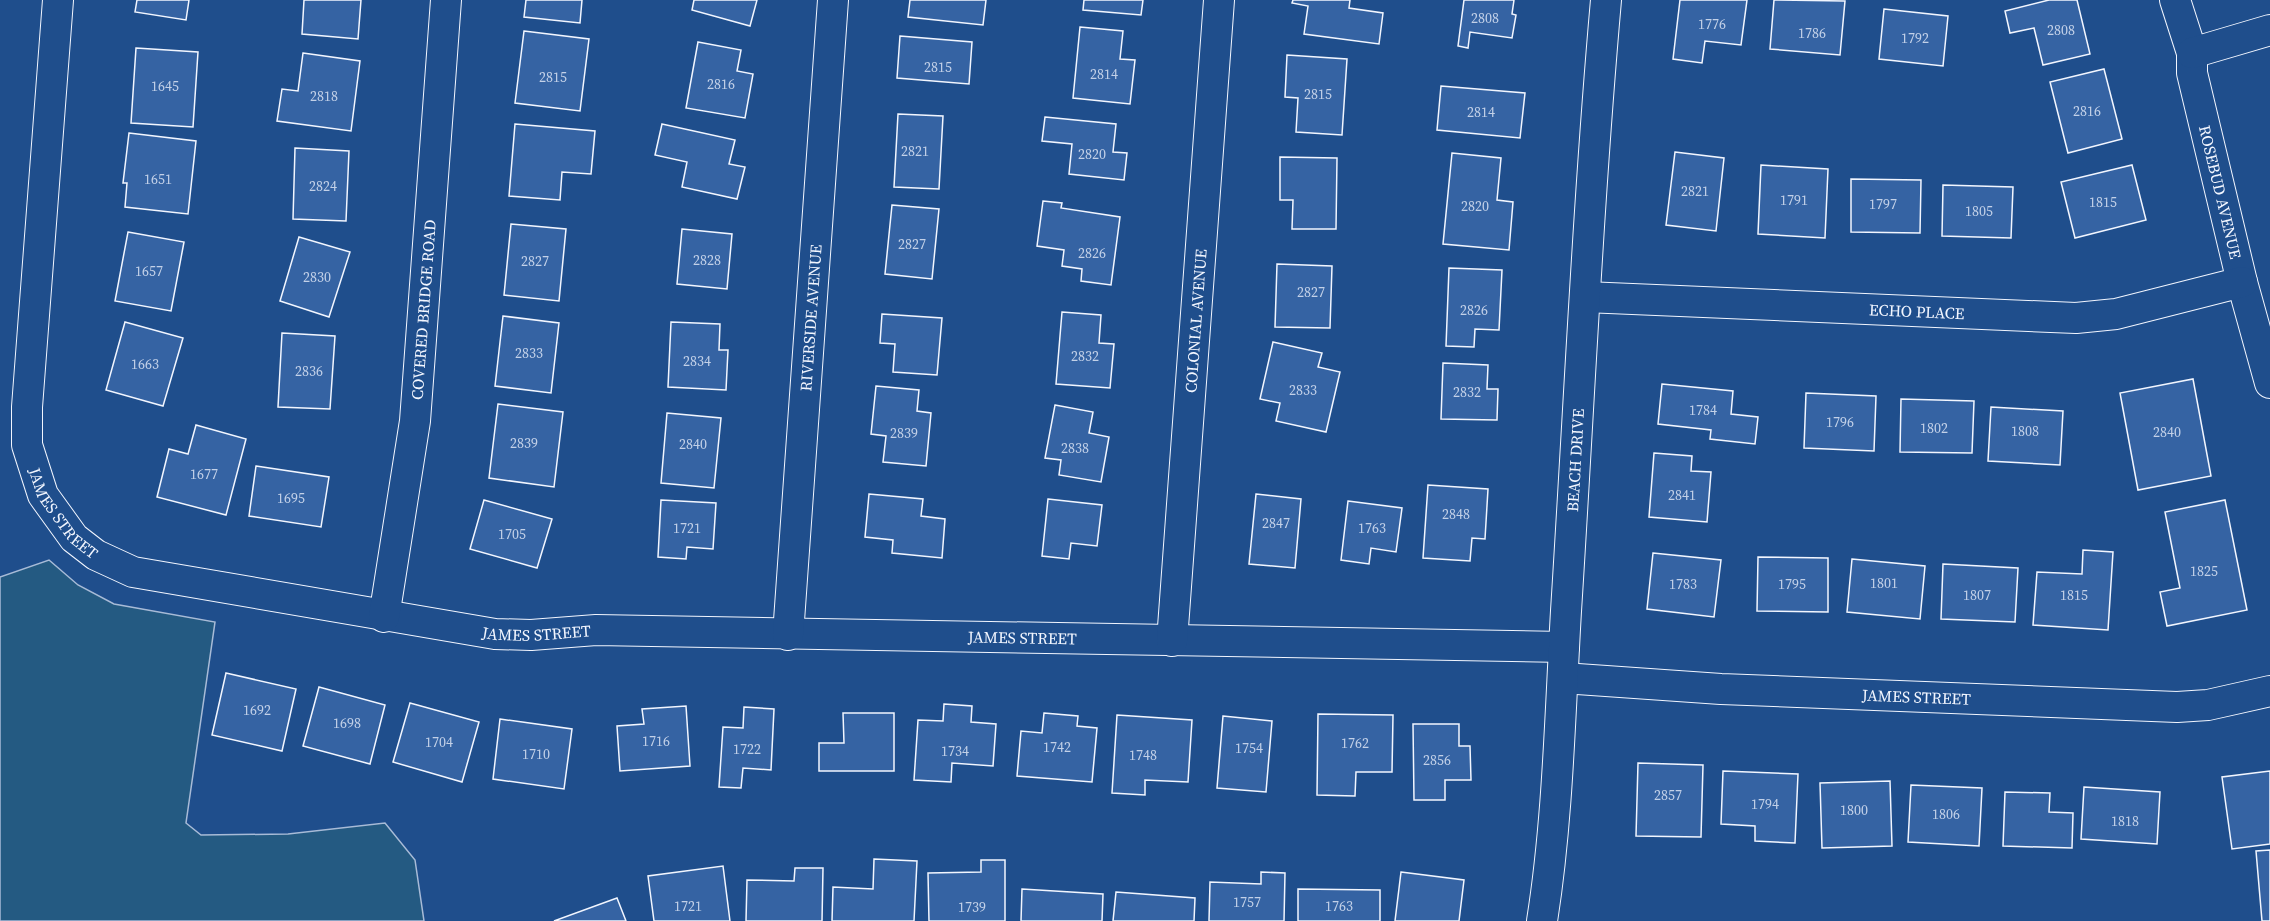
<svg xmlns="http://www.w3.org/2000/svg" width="2270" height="921" viewBox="0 0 2270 921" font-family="'Source Serif 4',serif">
	<rect width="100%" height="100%" fill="#1f4e8c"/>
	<path fill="#245a82" stroke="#a8bbd7" stroke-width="1.5" d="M49,560L78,585L114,604L215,622L186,823L201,835L288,834L385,823L415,860L424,921H0V577Z"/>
	<path fill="#3563a3" stroke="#f2f6ff" stroke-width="1.5" d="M137,0H189L186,20L135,12Z
		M304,0H361L358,39L302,34Z
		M526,0H582L580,23L524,17Z
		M694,0H757L750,26L692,10Z
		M910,0H986L983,25L908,17Z
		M1084,0H1143L1141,15L1083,10Z
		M1293,0H1350L1349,8L1383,13L1379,44L1304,34L1308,6L1292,3Z
		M1464,0H1514L1512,14L1516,15L1512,38L1470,32L1468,48L1458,46Z
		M1680,0H1747L1741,45L1705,41L1702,63L1673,59Z
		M1774,0L1845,1L1840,55L1770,49Z
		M2049,0H2077L2090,54L2043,65L2034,28L2010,33L2005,11Z
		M1884,9L1948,16L1943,66L1879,59Z
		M1080,27L1123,31L1120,59L1135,60L1130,104L1073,98Z
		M524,31L589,39L580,111L515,103Z
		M900,36L972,42L969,84L897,78Z
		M698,42L741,50L737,71L753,74L745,118L686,108Z
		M136,48L198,52L193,127L131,123Z
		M303,53L360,61L351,131L277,121L282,89L298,91Z
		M1287,55L1347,59L1342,135L1296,132L1298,98L1285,97Z
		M2104,69L2122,139L2068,153L2050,82Z
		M1441,86L1525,93L1520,138L1437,130Z
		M898,114L943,116L939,189L894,187Z
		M1045,117L1116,124L1113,152L1127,153L1124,180L1069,174L1072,144L1042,141Z
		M515,124L595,131L591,174L562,172L560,200L509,196Z
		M662,124L735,140L729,164L745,167L737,199L682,187L687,162L655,155Z
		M129,133L196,141L188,214L125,207L127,183H123Z
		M295,148L349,151L346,221L293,219Z
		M1675,152L1724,158L1716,231L1666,225Z
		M1452,153L1501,158L1497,200L1513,202L1509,250L1443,244Z
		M1280,157L1337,158L1336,229H1292L1293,200H1280Z
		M1761,165L1828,169L1825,238L1758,234Z
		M2132,165L2146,220L2075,238L2061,182Z
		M1851,179L1921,180L1920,233L1851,232Z
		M1943,185L2013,187L2011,238L1942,236Z
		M1043,201L1062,203L1061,208L1120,217L1111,285L1081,281L1082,269L1062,266L1064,250L1037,246Z
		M892,205L939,209L932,279L885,274Z
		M511,224L566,229L559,301L504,295Z
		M682,229L732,234L727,289L677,284Z
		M128,232L184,242L171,311L115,301Z
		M299,237L350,252L329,317L280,301Z
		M1277,264L1332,266L1330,328L1275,327Z
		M1449,268L1502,270L1499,330L1475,329L1474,347L1446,346Z
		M1062,312L1101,315L1099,343L1114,344L1110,388L1056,384Z
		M882,314L942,318L937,375L893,372L895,344L880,343Z
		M503,316L559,323L551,393L495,386Z
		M125,322L183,338L163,406L106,390Z
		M671,322L720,324L719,350H728L726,390L668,387Z
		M282,333L335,336L330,409L278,407Z
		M1273,342L1322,353L1318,367L1340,372L1326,432L1276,421L1280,403L1260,399Z
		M1443,363L1488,365L1487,389H1498L1497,420L1441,419Z
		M2193,379L2211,476L2138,490L2120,393Z
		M1662,384L1733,391L1731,414L1758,417L1755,444L1710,439L1711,430L1658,424Z
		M876,386L919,390L917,411L931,413L926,466L883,462L886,436L871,434Z
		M1806,393L1876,396L1874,451L1804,448Z
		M1901,399L1974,401L1972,453L1900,452Z
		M498,404L563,412L554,487L489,478Z
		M1055,405L1093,412L1089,433L1109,437L1101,482L1059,475L1061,460L1045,458Z
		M1991,407L2063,411L2060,465L1988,461Z
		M667,413L721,418L714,488L661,483Z
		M196,425L246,439L226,515L157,497L169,449L188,454Z
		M1654,453L1692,456L1691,471L1711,472L1707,522L1649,517Z
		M256,466L329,477L321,527L249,516Z
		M1428,485L1488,489L1485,539L1472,538L1470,561L1423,558Z
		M869,494L923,499L921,516L945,519L942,558L892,553L893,540L865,537Z
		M1256,494L1301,499L1295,568L1249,564Z
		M1048,499L1102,505L1097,546L1071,543L1069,559L1042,556Z
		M484,500L552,519L537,568L470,549Z
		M661,500L716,503L713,549L687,547L686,559L658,557Z
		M2225,500L2247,610L2167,626L2160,592L2180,588L2165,512Z
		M1348,501L1402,508L1396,552L1371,548L1369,564L1341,560Z
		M2083,550L2113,552L2108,630L2033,625L2037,572L2082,574Z
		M1653,553L1721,560L1714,617L1647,609Z
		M1758,557L1828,558V612L1757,611Z
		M1852,559L1925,566L1920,619L1847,612Z
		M1943,564L2018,568L2015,622L1941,619Z
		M226,673L296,689L282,751L212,735Z
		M319,687L385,705L370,764L303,746Z
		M410,703L479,722L462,782L393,762Z
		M944,704L972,706L971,722L996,724L993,766L952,763L951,782L914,780L918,720L943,721Z
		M686,706L690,766L620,771L617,726L644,724L642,709Z
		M744,707L774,709L771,770L743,768L741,788L719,787L723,727L743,728Z
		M843,713H894V771H819V743H844Z
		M1044,713L1078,716L1077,726L1097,728L1092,782L1017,776L1021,731L1042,733Z
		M1318,714L1393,715L1392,772H1356L1355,796L1317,795Z
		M1117,715L1192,720L1188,782L1145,780V795L1112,793Z
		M1223,716L1272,721L1266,792L1217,788Z
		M500,719L572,729L564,789L493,779Z
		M1413,724H1459V746H1470L1471,780H1445V800H1414Z
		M1638,763L1703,765L1701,837L1636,836Z
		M1723,771L1798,774L1795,843L1755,841V826L1721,824Z
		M2270,771V844L2232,849L2222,777Z
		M1890,781L1892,846L1822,848L1820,783Z
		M1911,785L1982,788L1979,846L1908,842Z
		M2084,787L2160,792L2157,844L2081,839Z
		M2005,792L2050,793L2049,812L2073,813L2072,848L2003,846Z
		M2270,850V921H2262L2256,851Z
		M874,859L917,861L914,921H832L833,887L873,889Z
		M981,860H1005V921H929L928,873L981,872Z
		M723,866L730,921H654L648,876Z
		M795,868H823L822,921H746L747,880L794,881Z
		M1261,872L1285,873L1284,921H1209L1210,882L1261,884Z
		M1401,872L1464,880L1459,921H1395Z
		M1022,889L1103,894L1102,921H1021Z
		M1298,889L1380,890V921H1298Z
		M1116,892L1195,898L1194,921H1113Z
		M617,898L626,921H554Z"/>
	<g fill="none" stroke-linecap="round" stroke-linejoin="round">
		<g stroke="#f2f6ff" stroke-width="32">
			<g id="minor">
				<path id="s1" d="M58,0L27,407V445L43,495L74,538L96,555L133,572L495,634L531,635L596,630L1564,647"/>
				<path id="s2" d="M2175,0L2192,53V73L2242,282L2270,383"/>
				<path d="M2192,53L2270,30"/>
				<path id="s3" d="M1585,297L2076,318L2116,314L2242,282"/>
				<path id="s4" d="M384,617L415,421L446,0"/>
				<path id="s5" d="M788,635L833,0"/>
				<path id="s6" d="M1172,641L1219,0"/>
				<path id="s7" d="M1563,678L1721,689L2177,707L2208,705L2270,691"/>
				<path id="s8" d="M1542,921C1558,820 1560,714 1566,611C1579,407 1588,203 1606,0"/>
			</g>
		</g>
		<use href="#minor" stroke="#1f4e8c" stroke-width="30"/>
	</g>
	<g text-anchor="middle" stroke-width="4.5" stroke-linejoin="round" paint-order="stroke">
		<g font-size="14" fill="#c3d1e8">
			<text x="1485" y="23">2808</text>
			<text x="1712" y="29">1776</text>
			<text x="2061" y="35">2808</text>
			<text x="1812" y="38">1786</text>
			<text x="1915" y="43">1792</text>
			<text x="938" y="72">2815</text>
			<text x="1104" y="79">2814</text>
			<text x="553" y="82">2815</text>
			<text x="721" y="89">2816</text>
			<text x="165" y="91">1645</text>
			<text x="1318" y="99">2815</text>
			<text x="324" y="101">2818</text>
			<text x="2087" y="116">2816</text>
			<text x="1481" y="117">2814</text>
			<text x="915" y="156">2821</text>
			<text x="1092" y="159">2820</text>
			<text x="158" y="184">1651</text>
			<text x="323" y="191">2824</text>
			<text x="1695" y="196">2821</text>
			<text x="1794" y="205">1791</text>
			<text x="2103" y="207">1815</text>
			<text x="1883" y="209">1797</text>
			<text x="1475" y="211">2820</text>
			<text x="1979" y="216">1805</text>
			<text x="912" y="249">2827</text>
			<text x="1092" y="258">2826</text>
			<text x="707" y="265">2828</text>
			<text x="535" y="266">2827</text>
			<text x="149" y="276">1657</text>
			<text x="317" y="282">2830</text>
			<text x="1311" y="297">2827</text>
			<text x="1474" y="315">2826</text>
			<text x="529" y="358">2833</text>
			<text x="1085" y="361">2832</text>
			<text x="697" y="366">2834</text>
			<text x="145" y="369">1663</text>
			<text x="309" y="376">2836</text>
			<text x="1303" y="395">2833</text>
			<text x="1467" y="397">2832</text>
			<text x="1703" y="415">1784</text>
			<text x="1840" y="427">1796</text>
			<text x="1934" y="433">1802</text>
			<text x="2025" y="436">1808</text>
			<text x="2167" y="437">2840</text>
			<text x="904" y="438">2839</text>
			<text x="524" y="448">2839</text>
			<text x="693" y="449">2840</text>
			<text x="1075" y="453">2838</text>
			<text x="204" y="479">1677</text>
			<text x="1682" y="500">2841</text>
			<text x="291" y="503">1695</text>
			<text x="1456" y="519">2848</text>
			<text x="1276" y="528">2847</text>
			<text x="687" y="533">1721</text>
			<text x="1372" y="533">1763</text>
			<text x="512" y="539">1705</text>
			<text x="2204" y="576">1825</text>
			<text x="1884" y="588">1801</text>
			<text x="1683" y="589">1783</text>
			<text x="1792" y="589">1795</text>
			<text x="1977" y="600">1807</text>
			<text x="2074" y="600">1815</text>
			<text x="257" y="715">1692</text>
			<text x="347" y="728">1698</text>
			<text x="656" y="746">1716</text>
			<text x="439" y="747">1704</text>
			<text x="1355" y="748">1762</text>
			<text x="1057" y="752">1742</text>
			<text x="1249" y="753">1754</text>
			<text x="747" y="754">1722</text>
			<text x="955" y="756">1734</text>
			<text x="536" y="759">1710</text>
			<text x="1143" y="760">1748</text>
			<text x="1437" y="765">2856</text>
			<text x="1668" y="800">2857</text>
			<text x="1765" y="809">1794</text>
			<text x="1854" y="815">1800</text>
			<text x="1946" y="819">1806</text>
			<text x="2125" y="826">1818</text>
			<text x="1247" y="907">1757</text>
			<text x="688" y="911">1721</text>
			<text x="1339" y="911">1763</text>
			<text x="972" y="912">1739</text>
		</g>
		<g font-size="16" fill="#f2f6ff" stroke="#1f4e8c">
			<text dy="6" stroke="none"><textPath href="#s2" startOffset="198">ROSEBUD AVENUE</textPath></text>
			<text dy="6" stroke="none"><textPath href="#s4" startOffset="310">COVERED BRIDGE ROAD</textPath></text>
			<text dy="6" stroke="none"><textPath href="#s3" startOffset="332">ECHO PLACE</textPath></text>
			<text dy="6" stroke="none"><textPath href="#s5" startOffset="318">RIVERSIDE AVENUE</textPath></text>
			<text dy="6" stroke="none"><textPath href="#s6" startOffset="321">COLONIAL AVENUE</textPath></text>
			<text dy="6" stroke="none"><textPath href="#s8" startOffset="462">BEACH DRIVE</textPath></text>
			<text dy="6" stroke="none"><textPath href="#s1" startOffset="525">JAMES STREET</textPath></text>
			<text dy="6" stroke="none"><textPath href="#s1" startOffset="1029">JAMES STREET</textPath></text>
			<text dy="6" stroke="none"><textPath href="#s1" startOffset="1515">JAMES STREET</textPath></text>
			<text dy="6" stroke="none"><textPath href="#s7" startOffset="354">JAMES STREET</textPath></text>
		</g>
	</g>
</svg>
